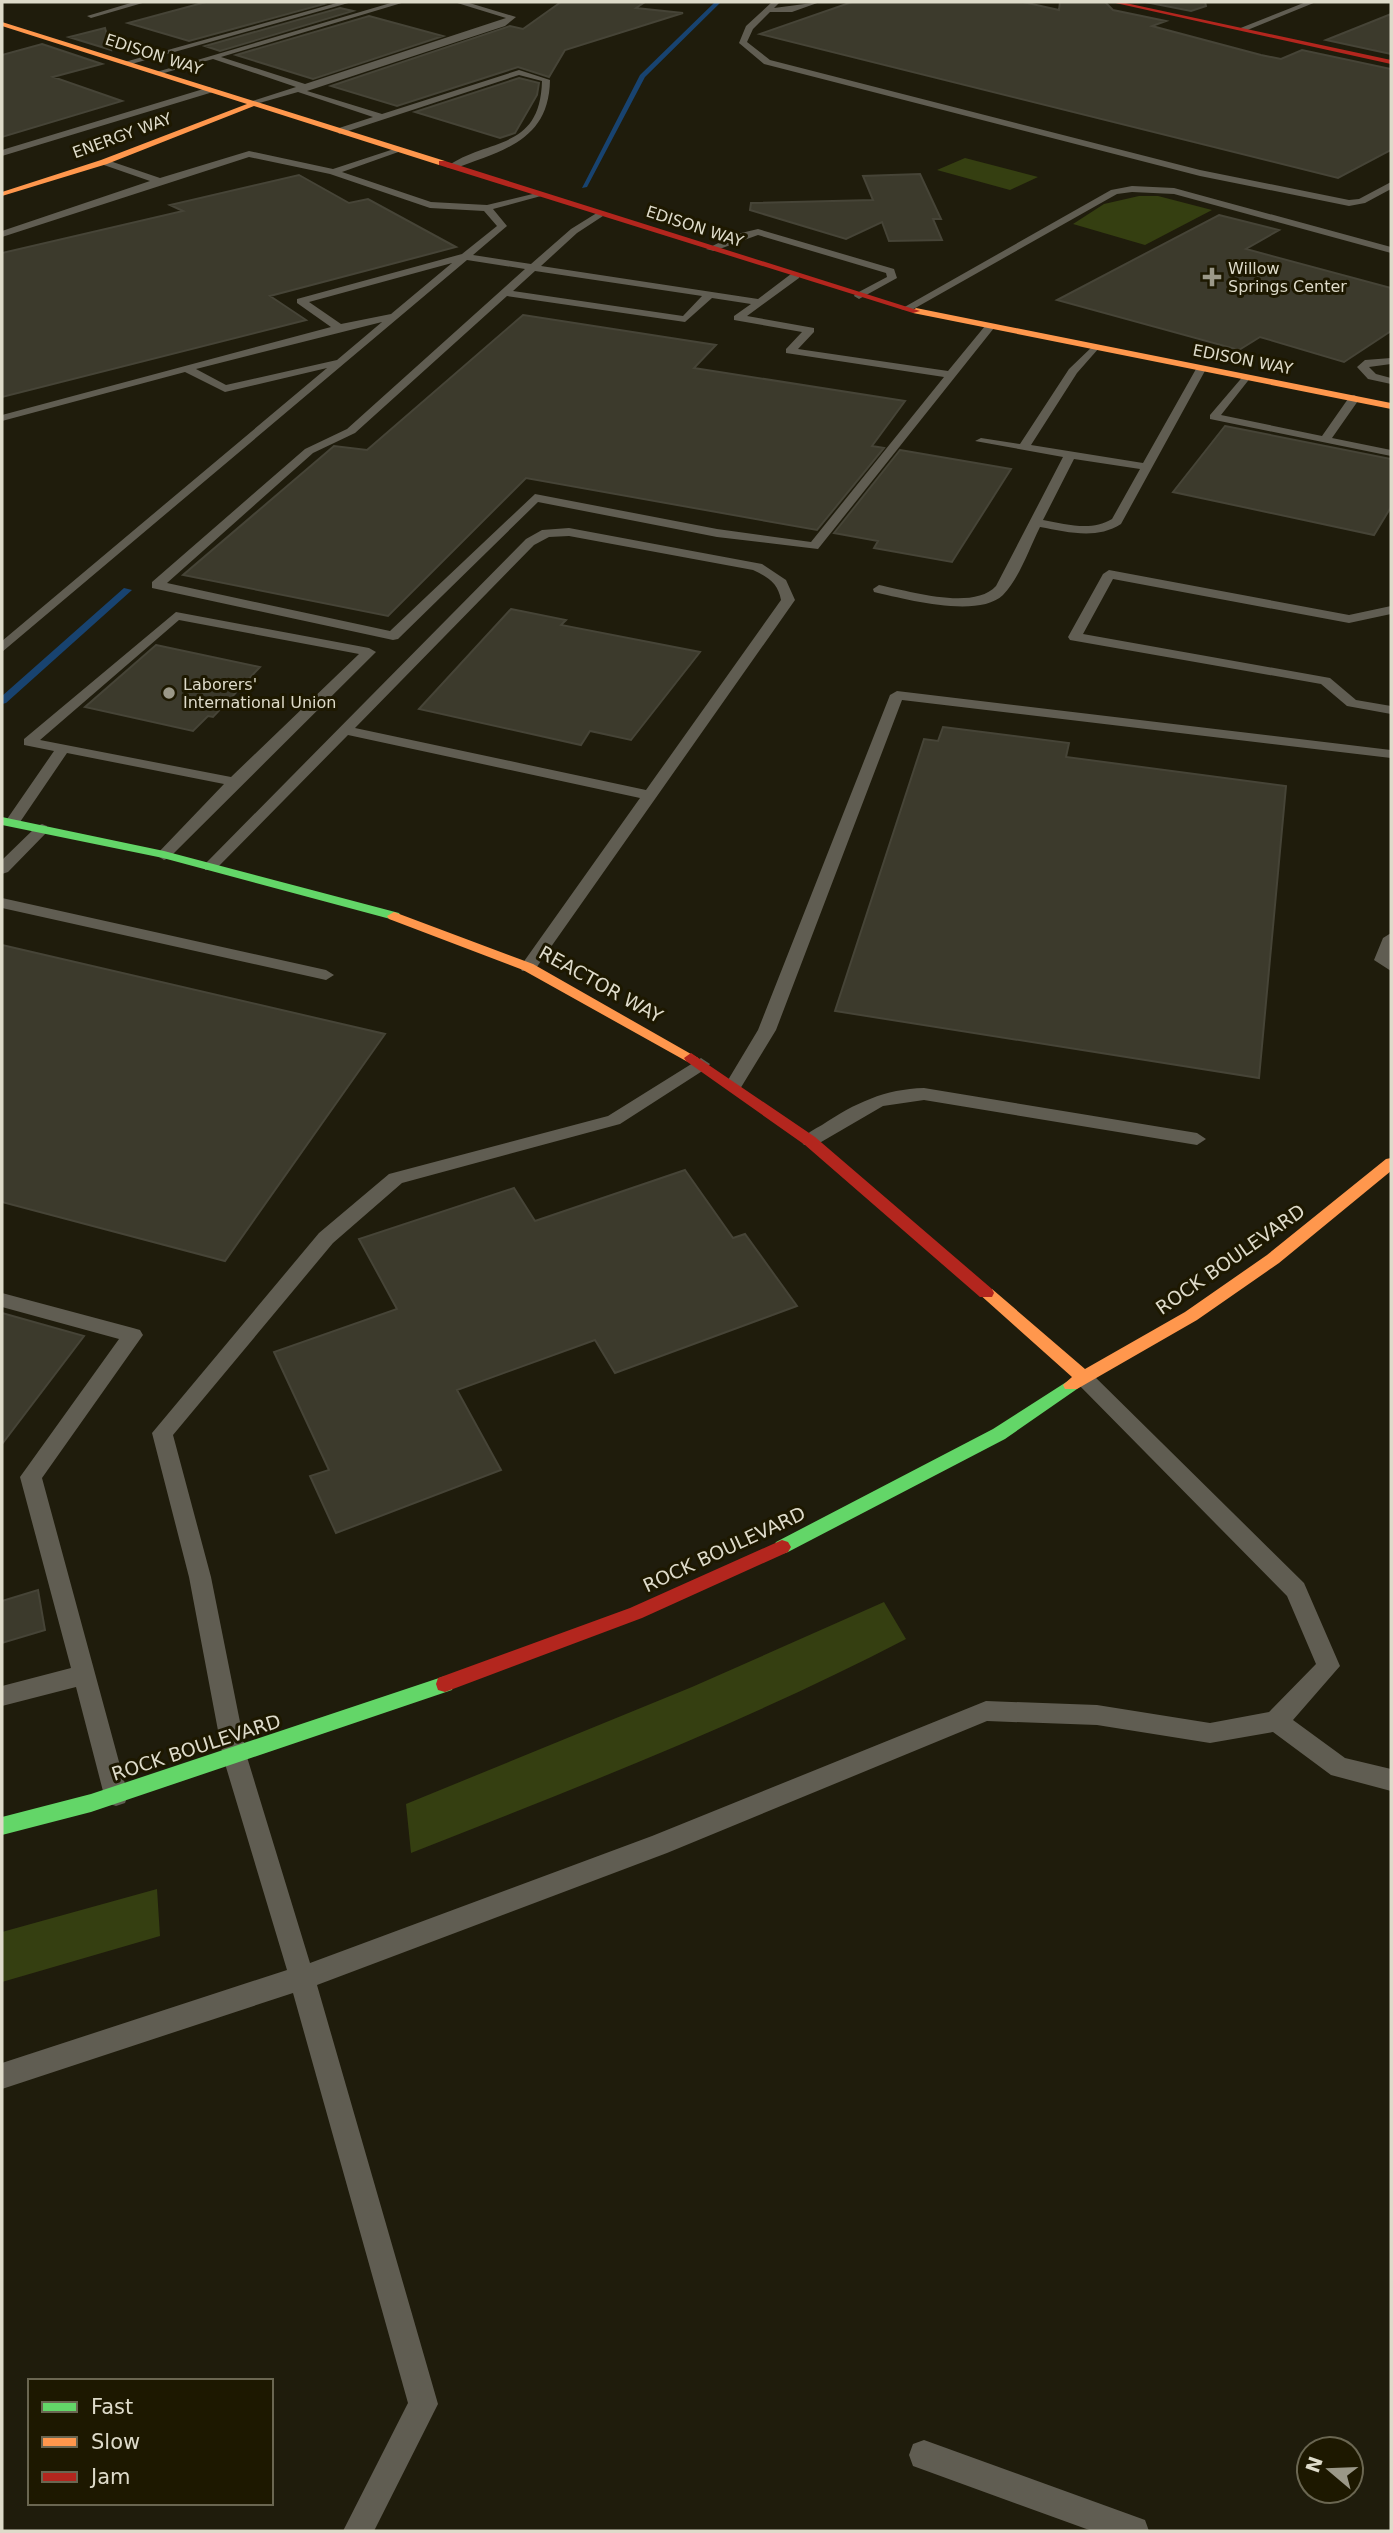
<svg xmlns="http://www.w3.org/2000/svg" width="1393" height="2533" viewBox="0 0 1393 2533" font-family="'DejaVu Sans',sans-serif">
	<rect width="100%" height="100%" fill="#1f1c0c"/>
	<path fill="#353f11" d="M965,158L1038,177L1010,190L937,170Z
		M1139,196H1158L1212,210L1145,245L1073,224L1104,204Z
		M884,1602L906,1639C746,1722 579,1787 411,1853L406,1804L692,1687Z
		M157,1889L160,1936L2,1982V1932Z"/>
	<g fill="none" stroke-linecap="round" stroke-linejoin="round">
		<path fill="#184370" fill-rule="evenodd" d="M715,2H721L645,77L587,187L582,188L640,75Z
			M124,588L132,590L6,703L2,704V696Z"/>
	</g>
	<path fill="#3c3a2c" stroke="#464437" stroke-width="2" d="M206,2H317L324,4L189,41L128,23Z
		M561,2H645L636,8L683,13L565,50L549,77L518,67L397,106L331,86L510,26L523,29Z
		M852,2H1023L1059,10L1060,2H1105L1113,10L1166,21L1152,26L1261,55L1281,59L1302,50L1391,69V150L1338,178L760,34Z
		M1145,2H1205L1206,6L1191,11Z
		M340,8L353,11L220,51L205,46Z
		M1391,14V54L1326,40Z
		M369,16L443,36L313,79L236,55Z
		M105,28L111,50L69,37Z
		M42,44L102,64L53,77L122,101L2,137V55Z
		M519,78L539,83L537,95L515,133L500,138L415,112Z
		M920,174L941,219H933L942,240L889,241L882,222L846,239L750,210L751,203L873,200L863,176Z
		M299,175L349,203L368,199L456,247L270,296L306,320L2,397V253L183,211L170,205Z
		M1219,215L1279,230L1246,249L1391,288V331L1344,362L1260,337L1239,350L1057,300Z
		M523,315L716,345L694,368L905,401L872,446L884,448L817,530L526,478L388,616L183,575L334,446L367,450Z
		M1225,426L1391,459V507L1374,535L1173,492Z
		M900,450L1011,469L952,562L874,548L878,541L834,533Z
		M511,609L566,620L561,625L700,652L631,740L590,731L581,745L419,709Z
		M156,645L260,667L213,717L208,716L193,731L85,707Z
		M943,727L1069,743L1066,757L1286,786L1259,1078L835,1011L924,739L938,741Z
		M2,945L385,1034L225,1261L2,1202Z
		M685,1170L733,1238L745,1234L797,1306L615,1373L595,1340L457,1390L501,1470L336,1533L310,1476L329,1470L274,1352L397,1309L359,1239L514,1188L535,1221Z
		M2,1313L84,1336L2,1444Z
		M38,1590L45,1630L2,1643V1601Z"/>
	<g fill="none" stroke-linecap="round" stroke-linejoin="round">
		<path fill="#605d52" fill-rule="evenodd" d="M134,2H146L91,18L87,16Z
			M340,2H352L128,65L121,63Z
			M394,2H405L221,57L305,84L506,18L454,2H466L516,17L505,26L307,91L382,114L519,70L550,80C549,141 503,150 454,169L446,167C488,137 540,152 542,81L519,75L339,134L336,129L373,117L298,92L249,106V102L296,87L213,59L157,75L153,73Z
			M772,2H780L774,8L820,2L792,12H770L753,29L747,42L770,60L1200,170L1349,200L1359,199L1391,182V189L1365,203L1349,206L1200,176L764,64L739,43L746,26Z
			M1306,2H1316L1245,31L1238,29Z
			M210,87L213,92L2,156V150Z
			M397,148L404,150L342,172L431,202L487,205L541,192V196L493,209L507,226L473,255L531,264L571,229L600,211L603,216L577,233L541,266L758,299L791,274H799V278L747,316L814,328V332L798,349L948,371L985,326L994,328L818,549L717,537L538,502L398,639L393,640L152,588V582L305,449L347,429L525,269L467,260L2,652V641L327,368L225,392L185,372L2,421V415L331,327L297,303V299L462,254L497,226L484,211L430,208L330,174L249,157L2,237V231L150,181L101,164L104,159L160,178L249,151L333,169ZM452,263L391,314L341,324L309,302ZM535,271L702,296L683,316L513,291ZM507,296L685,322L712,298L751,304L734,316V320L802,332L786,349V353L944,377L811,542L717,529L535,494L390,631L167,583L313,453L355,433ZM382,322L337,360L226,385L196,369Z
			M1132,186L1174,188L1391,247V253L1174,194L1132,192L1117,194L910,311L901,309L1111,190Z
			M758,229L894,269L897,278L859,299L854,296L855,294L887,277L886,273L758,235L714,251L706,249L737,234Z
			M1094,345L1099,348L1077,373L1031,445L1143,463L1196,369L1201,366L1206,369L1121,524C1096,540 1068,532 1040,527C1029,549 1020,577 1003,595C978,619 905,599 874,592L873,589L879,585C909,591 973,611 996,586L1063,457L975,441L981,438L1020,444L1069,369ZM1074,459L1140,469L1112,519C1091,532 1066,524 1043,520Z
			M1391,358V364L1369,367L1376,374L1391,378V384L1368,379L1357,367L1365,360Z
			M1245,374L1251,377L1221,415L1322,436L1350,396L1354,395L1360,398L1332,438L1391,450V456L1210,419V415Z
			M569,528L762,564L786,580L795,600L534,971H522L520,967L640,798L348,735L215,870H205V864L526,539L542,530ZM569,536L753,570C768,577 778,583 781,600L646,790L355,728L534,545L549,537Z
			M1109,570L1349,615L1391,606V614L1349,623L1113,579L1083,634L1330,678L1356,700L1391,706V714L1347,706L1321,684L1070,640L1068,637L1103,574Z
			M176,612L369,648L376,652L169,858L164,860L156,855L224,784L67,753L18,825H8L5,822L54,751L24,745V739ZM179,620L359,654L231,777L40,740Z
			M897,691L1391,750V758L902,700L776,1030L740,1089H728L725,1085L758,1030L890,695Z
			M42,824L47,826V832L8,872L2,874V860L37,826Z
			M2,898L326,970L334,975L326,980L2,908Z
			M1391,933V971L1374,960L1383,938Z
			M701,1058L710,1064L707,1068L620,1124L402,1183L333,1243L173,1435L211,1577L247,1757L310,1963L652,1836L986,1701L1097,1705L1210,1723L1269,1712L1316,1664L1287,1596L1076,1382L1073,1377L1076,1372H1090L1304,1583L1340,1666L1293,1720L1345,1758L1391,1769V1791L1331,1775L1273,1732L1210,1743L1097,1725L987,1721L667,1853L317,1985L438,2404L374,2531H343L408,2403L293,1993L2,2089V2063L287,1970L223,1757L189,1577L152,1433L319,1233L389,1174L608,1116Z
			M924,1088L1197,1133L1206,1139L1197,1145L924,1100L883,1106L816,1145H804L801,1141C806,1133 815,1129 822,1125C855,1103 885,1089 924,1088Z
			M2,1293L133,1328L140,1330L143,1335L42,1478L128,1795L125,1803L116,1806L107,1803L104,1795L76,1687L2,1706V1686L71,1668L20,1477L119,1339L2,1307Z
			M924,2440L1134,2516L1145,2520L1149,2531H1092L924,2470L913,2466L909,2455L913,2444Z"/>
		<path fill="#63d668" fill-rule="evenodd" d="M2,817L164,851L399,913L401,916L394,920L163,858L2,825Z
			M1071,1379L1077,1381L1079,1385L1077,1389L1005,1439L788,1552L782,1554L776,1552L773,1547L776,1542L993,1429Z
			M445,1676L452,1678L454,1684L452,1690L91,1812L2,1835V1817L91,1794Z"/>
		<path fill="#ff974d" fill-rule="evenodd" d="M2,22L445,161L446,163L439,165L254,106L107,164L2,196V192L101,160L247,104L2,26Z
			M916,308L1391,403V409L913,313L912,311Z
			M394,912L533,964L698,1058L691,1063L686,1061L523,970L389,919L387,916Z
			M1391,1158V1171L1279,1263L1197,1320L1077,1389H1065L1063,1385L1072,1377L978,1293L980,1289H992L1085,1369L1185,1312L1267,1255L1386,1159Z"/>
		<path fill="#b3261e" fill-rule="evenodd" d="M1111,2H1121L1391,60V64Z
			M439,161H445L920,311L913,313L439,165Z
			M691,1053L815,1137L992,1289L994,1293L992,1297H980L805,1145L686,1061L684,1058Z
			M782,1540L788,1542L791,1547L788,1552L642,1618L445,1692L438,1690L436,1684L438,1678L630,1608Z"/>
	</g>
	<g fill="#9b9888" stroke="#1d1800" stroke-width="2.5">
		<path d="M1208.5 266.5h7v7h7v7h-7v7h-7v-7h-7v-7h7z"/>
		<circle cx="169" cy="693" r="7"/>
	</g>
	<g text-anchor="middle" stroke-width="6" stroke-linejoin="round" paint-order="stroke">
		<g font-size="16" fill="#dedbca" stroke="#1d1800">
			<text transform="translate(154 54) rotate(18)" y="6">EDISON WAY</text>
			<text transform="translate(122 135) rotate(-20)" y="6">ENERGY WAY</text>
			<text transform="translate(695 226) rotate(18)" y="6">EDISON WAY</text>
			<text transform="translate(1243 359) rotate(11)" y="6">EDISON WAY</text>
		</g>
		<g font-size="16" fill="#dedbca" stroke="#1d1800" text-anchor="start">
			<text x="1228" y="274">Willow<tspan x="1228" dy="18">Springs Center</tspan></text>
			<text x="183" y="690">Laborers'<tspan x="183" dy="18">International Union</tspan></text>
		</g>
		<g font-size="19" fill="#dedbca" stroke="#1d1800">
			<text transform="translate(601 984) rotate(29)" y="7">REACTOR WAY</text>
			<text transform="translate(1230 1259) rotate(-35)" y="7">ROCK BOULEVARD</text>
			<text transform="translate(724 1549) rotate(-25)" y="7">ROCK BOULEVARD</text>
			<text transform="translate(196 1747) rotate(-18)" y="7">ROCK BOULEVARD</text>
		</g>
	</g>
	<rect width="1393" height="2533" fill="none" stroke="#dedbca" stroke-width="7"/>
	<rect x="28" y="2379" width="245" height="126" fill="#1d1800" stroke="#6a6651" stroke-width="2"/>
	<rect x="42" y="2402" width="35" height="10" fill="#63d668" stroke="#6a6651" stroke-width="2"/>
	<text x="91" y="2414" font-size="21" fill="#dedbca">Fast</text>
	<rect x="42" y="2437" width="35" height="10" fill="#ff974d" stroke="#6a6651" stroke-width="2"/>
	<text x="91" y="2449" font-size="21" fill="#dedbca">Slow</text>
	<rect x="42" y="2472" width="35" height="10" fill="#b3261e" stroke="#6a6651" stroke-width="2"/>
	<text x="91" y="2484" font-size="21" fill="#dedbca">Jam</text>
	<g transform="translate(1330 2470) rotate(289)"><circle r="33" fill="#1d1800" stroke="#6a6651" stroke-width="2"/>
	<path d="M0-5L12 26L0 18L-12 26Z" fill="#9b9888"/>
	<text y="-10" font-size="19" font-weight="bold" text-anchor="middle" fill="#dedbca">N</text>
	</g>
</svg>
